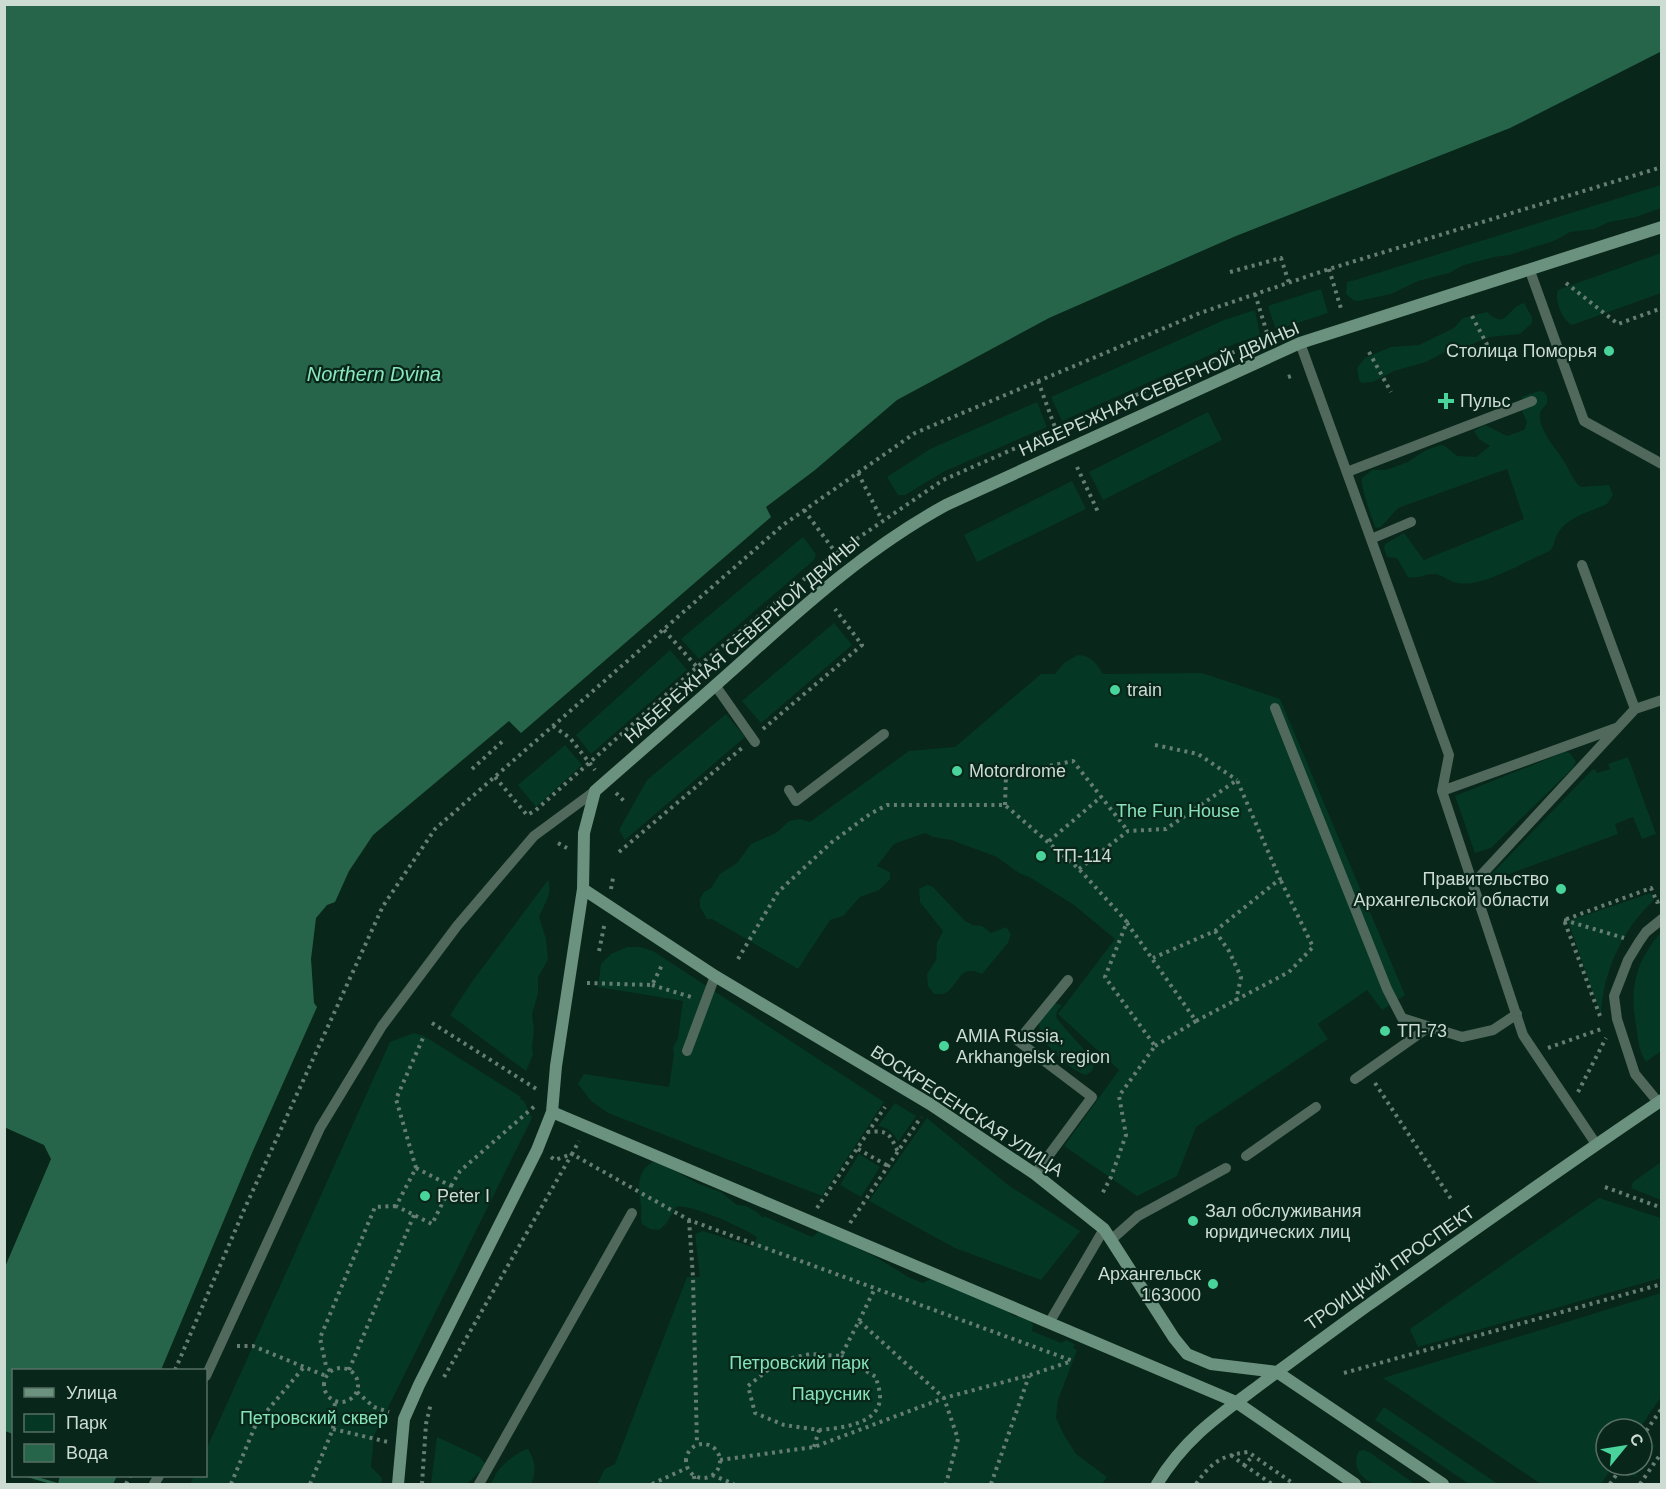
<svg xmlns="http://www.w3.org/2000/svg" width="1666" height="1489" viewBox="0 0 1666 1489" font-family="Arial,sans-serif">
	<rect width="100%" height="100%" fill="#09261a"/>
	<path fill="#043724" d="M1661,185V208L1636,217L1609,222L1594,229L1570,232L1554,241L1509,255L1494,257L1464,265L1449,273L1418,281L1391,294L1358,301L1353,300L1346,294L1347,282L1355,280Z
		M1661,253V293L1572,325C1562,320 1554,300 1558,290Z
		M1321,289L1328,313L1276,330L1268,306Z
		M1524,303L1532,317V323L1520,334L1490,337L1470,345L1447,351L1426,362L1394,371L1373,382L1362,383L1359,380L1357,368L1365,358L1391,347L1419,345L1454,328L1463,318L1487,312C1507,331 1506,308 1524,303Z
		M1255,310L1260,335L1237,343L1062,421L1051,397L1224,320Z
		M1539,391L1544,392L1547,396V403L1540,412C1538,429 1553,445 1562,458C1569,468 1572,480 1581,487L1609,485L1613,495L1607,504C1591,512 1568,516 1558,533C1554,539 1555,545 1550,551C1527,560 1483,588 1457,583C1451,582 1444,576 1436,574C1427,573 1418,579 1408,577L1397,558L1387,557L1384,548L1385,544L1404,533L1424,560L1524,519L1507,469L1398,508L1381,527L1376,528C1372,521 1360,484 1362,478L1372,470H1386L1408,462L1426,450L1441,445L1445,446L1457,456L1476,457L1490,446L1479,439L1474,431L1485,425L1507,436L1524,430L1527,422L1521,409L1522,397Z
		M1037,402L1047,427L945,471L905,495H898L887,477L930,449Z
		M1208,412L1222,440L1103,500L1089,472Z
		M1072,481L1086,509L977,562L964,535Z
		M803,537L816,554L814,560L699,659L681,639Z
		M834,623L852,645L761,723L742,701Z
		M670,650L687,670L591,754L576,735Z
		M1078,655C1090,655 1097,664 1103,674L1202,673L1280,699L1405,995L1382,1010L1367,990L1318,1024L1328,1039L1196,1127L1177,1176L1137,1196L1064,1146L1119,1070L1058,1014L1115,939L1074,905L1031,878L1019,873L997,857L951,840L933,837L925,833L894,844L877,866L890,872V879L879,890L860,897L843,916L830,920L798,969L712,919H707L700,907V899L704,892L711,888L720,874L737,863L751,844L776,833L789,821L800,819L810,822L909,751L955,747L1041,674H1055L1064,663Z
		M726,714L745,737L625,840L619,830L647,780Z
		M565,745L582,765L536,807L518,785Z
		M1565,752L1570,753L1576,762L1572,769L1491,848L1475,853L1455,796Z
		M1628,757L1656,834L1642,839L1633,817L1615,824L1618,834L1482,884L1592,770L1595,769L1597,773L1610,769L1608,764Z
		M548,880C553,895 544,904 539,917L546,939L548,960L538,977V994L532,1014L534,1030L532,1047L533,1055L526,1071L450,1015L471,983Z
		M927,885L933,887L965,921L973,925L982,926L991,933L1006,927L1011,934L1008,943L982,974C979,973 976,971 973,971C959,968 955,991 943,994C940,994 937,994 934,994L928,986L927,974L936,960L937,943L943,931L920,902L919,889Z
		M1651,893L1654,900C1622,930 1603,972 1601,1015L1568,921Z
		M1661,932V1051L1646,1062C1640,1053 1638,1042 1637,1031C1629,990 1634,964 1661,932Z
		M627,947H640L653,951L884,1102L822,1196L608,1113L591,1101L578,1084L584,1074L669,1087L674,1054L673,1048L678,1038L683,1001L598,987L601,964L611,954Z
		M1051,1002L1062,1005L1057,1011L1056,1017C1069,1035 1083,1045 1094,1064L1092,1071L1086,1075C1073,1072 1046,1048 1041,1034C1039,1030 1039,1025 1039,1020Z
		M414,1033L424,1036L521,1097L520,1099L524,1101L532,1118L374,1436L371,1467L382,1478L381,1484H190L194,1476H206V1450L390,1042Z
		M895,1103L916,1116L898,1142C893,1132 889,1128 878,1126Z
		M927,1118L1008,1185L1080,1231L1041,1280L955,1248L869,1201Z
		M859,1154L880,1167L861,1197L840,1185Z
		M653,1162L662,1164L699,1184L721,1192L737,1205L746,1206L757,1212L763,1218L764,1216L812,1237L819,1231L874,1256L910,1278L923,1283L934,1277L1005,1309L1013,1316L1029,1318L1033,1325L1032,1331L1061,1343L1066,1340L1075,1344L1073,1348L1077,1350L1058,1400L1056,1418L1064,1435L1076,1454L1107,1477L1102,1484H597L605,1469L615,1464L687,1277H700L695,1234L703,1231L753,1247L757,1237C743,1228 690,1203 676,1207L666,1224L659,1230L650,1229L642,1224C640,1217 642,1212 641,1205C638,1189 636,1171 653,1162Z
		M1661,1162V1200L1631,1188L1633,1182Z
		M1599,1198L1661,1218V1278L1418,1347L1410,1329Z
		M1661,1293V1397L1639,1429H1606V1465H1614L1601,1484H1541L1383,1378Z
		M1384,1407L1498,1484H1469L1375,1420Z
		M437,1437L480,1457L486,1465L467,1484H431Z
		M1648,1441L1655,1446L1635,1477L1628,1472L1632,1465H1642V1450Z
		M528,1449C535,1459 537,1473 531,1484H489C494,1481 494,1477 497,1472C503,1464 518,1451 528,1449Z
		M1364,1450L1369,1452L1415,1484C1405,1485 1385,1487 1376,1484C1361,1480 1351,1466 1359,1451Z"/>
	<path fill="#27654b" d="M5,4H1661L1662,51L1510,128L1236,236L1049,318L897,400L815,470L766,507L771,517L521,733L509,721L373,835L349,871L335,902L327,905L316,918L311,959L314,1003L317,1007L252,1153L161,1370H14L13,1434L5,1431V1267L51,1159L44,1145L4,1127Z
		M23,1476H34L58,1483L60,1476H117L113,1484H51Z"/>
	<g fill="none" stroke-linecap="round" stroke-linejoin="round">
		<path stroke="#667d73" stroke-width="4" stroke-dasharray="3 4.5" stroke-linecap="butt" d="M1329,269L1342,312
			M1230,272L1281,258L1289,283
			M1566,283L1618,324L1662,308
			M1255,294L1268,336
			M1472,316L1492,354
			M1369,352L1391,392
			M1288,377L1291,376
			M1038,381L1056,430
			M1077,467L1098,512
			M858,473L882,520
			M804,510L836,553
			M664,630L697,667
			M553,726L570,738L595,770
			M763,729L862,645L835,609
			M1155,745L1198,754L1237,780
			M472,769L505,739
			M495,777L527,815L536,810L697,667L836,553L943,480L1277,333
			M616,793L624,801
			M1005,805L1006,775L1073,761L1128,831
			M1049,841L1101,797
			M558,843L567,848
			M619,852L742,748
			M1079,869L1128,831L1166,829L1237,780L1280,879L1215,931L1153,958
			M611,889L613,878
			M1564,920L1624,938
			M1127,923L1196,1021L1289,972L1313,947L1280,879
			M1215,931L1229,951L1241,977L1236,1001
			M599,951L605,922
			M738,959L778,892L832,842L870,814L887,805H1005L1079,869L1127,922L1105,977L1155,1046L1119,1096L1126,1135L1111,1177L1101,1196
			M587,983L652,985L662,965
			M652,985L691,997
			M1600,1016L1564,920L1651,888L1657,902L1662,900
			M432,1023L538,1090
			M1155,1046L1196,1021
			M1548,1048L1604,1028
			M1375,1083L1453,1202
			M1578,1092L1606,1038
			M867,1132C889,1130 889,1133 898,1152
			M858,1149L888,1166
			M551,1157L555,1160L572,1154L579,1141
			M416,1168L451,1186L432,1224L396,1206L416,1168L396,1099L423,1038
			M451,1186L460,1171L537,1104
			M1605,1187L1662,1208
			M817,1208L885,1107
			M689,1220L693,1277L697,1444
			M850,1223L921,1117
			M859,1321L875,1288
			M237,1346H253L326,1376
			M324 1385a17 17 0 1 1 34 0a17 17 0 1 1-34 0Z
			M175,1370L244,1210L383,906L435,829L783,525L915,433L1200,313L1329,269L1662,167
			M349,1370L414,1215
			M330,1371L326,1366L320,1338L375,1207L396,1206
			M1344,1373L1662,1284
			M444,1377L572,1154L689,1220L1073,1361
			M357,1392L374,1407L389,1412
			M333,1429L388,1442
			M819,1430C839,1428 881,1425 880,1396C880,1390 877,1383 876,1377L841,1356
			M1642,1437L1662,1408
			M686 1461a17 17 0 1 1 34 0a17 17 0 1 1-34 0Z
			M814,1447L819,1430L784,1425L755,1413L748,1386L779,1361L810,1354L841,1356L859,1321L944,1398L958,1439L946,1484
			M1231,1455L1244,1465L1253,1456
			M720,1460L814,1447L944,1398L1030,1375L1072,1361
			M1244,1465L1272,1484
			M712,1475L734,1484
			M694,1476L695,1484
			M126,1484L130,1476
			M231,1484L256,1424L304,1367
			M310,1484L333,1429L335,1401
			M422,1484L426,1424L431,1403
			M652,1484L687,1468
			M991,1484L1029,1376
			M1196,1484C1212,1462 1220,1456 1248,1452L1294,1484
			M1610,1484L1623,1465
			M1640,1484L1662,1452"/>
		<path stroke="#50695c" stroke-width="10" d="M1530,271L1584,421L1662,464
			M1300,343L1449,755L1442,791L1523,1035L1596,1144
			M1347,472L1532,401
			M1371,539L1411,522
			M1582,565L1635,709
			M715,685L755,742
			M1275,708L1387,989L1402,1018L1462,1037L1493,1030L1517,1014
			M789,790L796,801L884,734
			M1442,791L1616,728
			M1473,884L1635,709L1662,700
			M687,1051L715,976
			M1355,1079L1429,1027
			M1658,1102L1635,1074L1617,1019L1614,996L1628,960L1639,942L1646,932L1662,919
			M1246,1156L1316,1107
			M1035,1174L1092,1097L1018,1041L1068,980
			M1111,1240L1138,1216L1226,1168
			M1049,1323L1104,1229
			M206,1376L320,1128L382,1026L457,926L534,836L595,791
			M154,1484L159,1476
			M479,1484L632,1213"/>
		<path stroke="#6b927e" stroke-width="12" d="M583,889L715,976L930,1104L1035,1174L1104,1229L1174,1338L1187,1354L1211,1364L1277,1372L1443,1484
			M552,1112L1236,1402L1355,1484
			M398,1484L404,1419L419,1385L537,1150L552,1112L556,1066L583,889L584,833L595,791C645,747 696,703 746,658C809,601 871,546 946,505L1300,343L1662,227
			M1157,1484C1185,1438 1218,1416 1261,1384C1296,1358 1331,1332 1367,1306C1465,1237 1562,1167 1662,1100"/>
	</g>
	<g fill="#49d49c" stroke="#09261a" stroke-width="2">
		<circle cx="1609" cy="351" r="6"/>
		<path d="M1443 392h6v6h6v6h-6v6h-6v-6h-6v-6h6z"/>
		<circle cx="1115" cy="690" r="6"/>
		<circle cx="957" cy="771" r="6"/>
		<circle cx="1041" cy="856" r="6"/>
		<circle cx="1561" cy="889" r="6"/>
		<circle cx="1385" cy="1031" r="6"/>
		<circle cx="944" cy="1046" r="6"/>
		<circle cx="425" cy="1196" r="6"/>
		<circle cx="1193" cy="1221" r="6"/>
		<circle cx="1213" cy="1284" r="6"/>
	</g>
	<g text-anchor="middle" stroke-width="4.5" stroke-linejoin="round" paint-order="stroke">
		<g font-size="18" fill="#ccdcd3" stroke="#09261a" text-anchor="start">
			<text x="1597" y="357" text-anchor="end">Столица Поморья</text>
			<text x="1460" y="407">Пульс</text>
			<text x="1127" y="696">train</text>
			<text x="969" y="777">Motordrome</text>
			<text x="1053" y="862">ТП-114</text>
			<text x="1549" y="885" text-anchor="end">Правительство<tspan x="1549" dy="21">Архангельской области</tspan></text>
			<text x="1397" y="1037">ТП-73</text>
			<text x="956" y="1042">AMIA Russia,<tspan x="956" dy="21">Arkhangelsk region</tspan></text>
			<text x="437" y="1202">Peter I</text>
			<text x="1205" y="1217">Зал обслуживания<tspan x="1205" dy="21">юридических лиц</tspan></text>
			<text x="1201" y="1280" text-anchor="end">Архангельск<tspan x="1201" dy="21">163000</tspan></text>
		</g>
		<g font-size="18" fill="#ccdcd3" stroke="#09261a">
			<text transform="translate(1159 389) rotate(-24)" y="6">НАБЕРЕЖНАЯ СЕВЕРНОЙ ДВИНЫ</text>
			<text transform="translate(742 640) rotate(-41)" y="6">НАБЕРЕЖНАЯ СЕВЕРНОЙ ДВИНЫ</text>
			<text transform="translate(967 1111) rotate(33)" y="6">ВОСКРЕСЕНСКАЯ УЛИЦА</text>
			<text transform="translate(1390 1268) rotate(-35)" y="6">ТРОИЦКИЙ ПРОСПЕКТ</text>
		</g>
		<g font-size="18" fill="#86e2b7" stroke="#09261a">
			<text x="1178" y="817">The Fun House</text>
			<text x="799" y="1369">Петровский парк</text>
			<text x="831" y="1400">Парусник</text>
			<text x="314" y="1424">Петровский сквер</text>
		</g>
		<g font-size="20" font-style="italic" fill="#8ae6bb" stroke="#09261a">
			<text x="374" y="381">Northern Dvina</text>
		</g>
	</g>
	<rect width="1666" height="1489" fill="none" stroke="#ccdcd3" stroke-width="12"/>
	<rect x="12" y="1369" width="195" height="108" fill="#09261a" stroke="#576f64" stroke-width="1.5"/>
	<rect x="24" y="1388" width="30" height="9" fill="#6b927e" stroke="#576f64" stroke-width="1.5"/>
	<text x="66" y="1399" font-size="18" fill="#ccdcd3">Улица</text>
	<rect x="24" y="1414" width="30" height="18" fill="#043724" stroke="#576f64" stroke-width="1.5"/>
	<text x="66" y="1429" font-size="18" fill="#ccdcd3">Парк</text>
	<rect x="24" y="1444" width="30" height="18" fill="#27654b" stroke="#576f64" stroke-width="1.5"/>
	<text x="66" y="1459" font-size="18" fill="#ccdcd3">Вода</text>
	<g transform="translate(1624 1447) rotate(60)"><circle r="28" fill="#09261a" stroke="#576f64" stroke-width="1.5"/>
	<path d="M0-4.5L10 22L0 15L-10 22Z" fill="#49d49c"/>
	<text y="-9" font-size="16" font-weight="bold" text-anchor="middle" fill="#ccdcd3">С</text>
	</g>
</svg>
